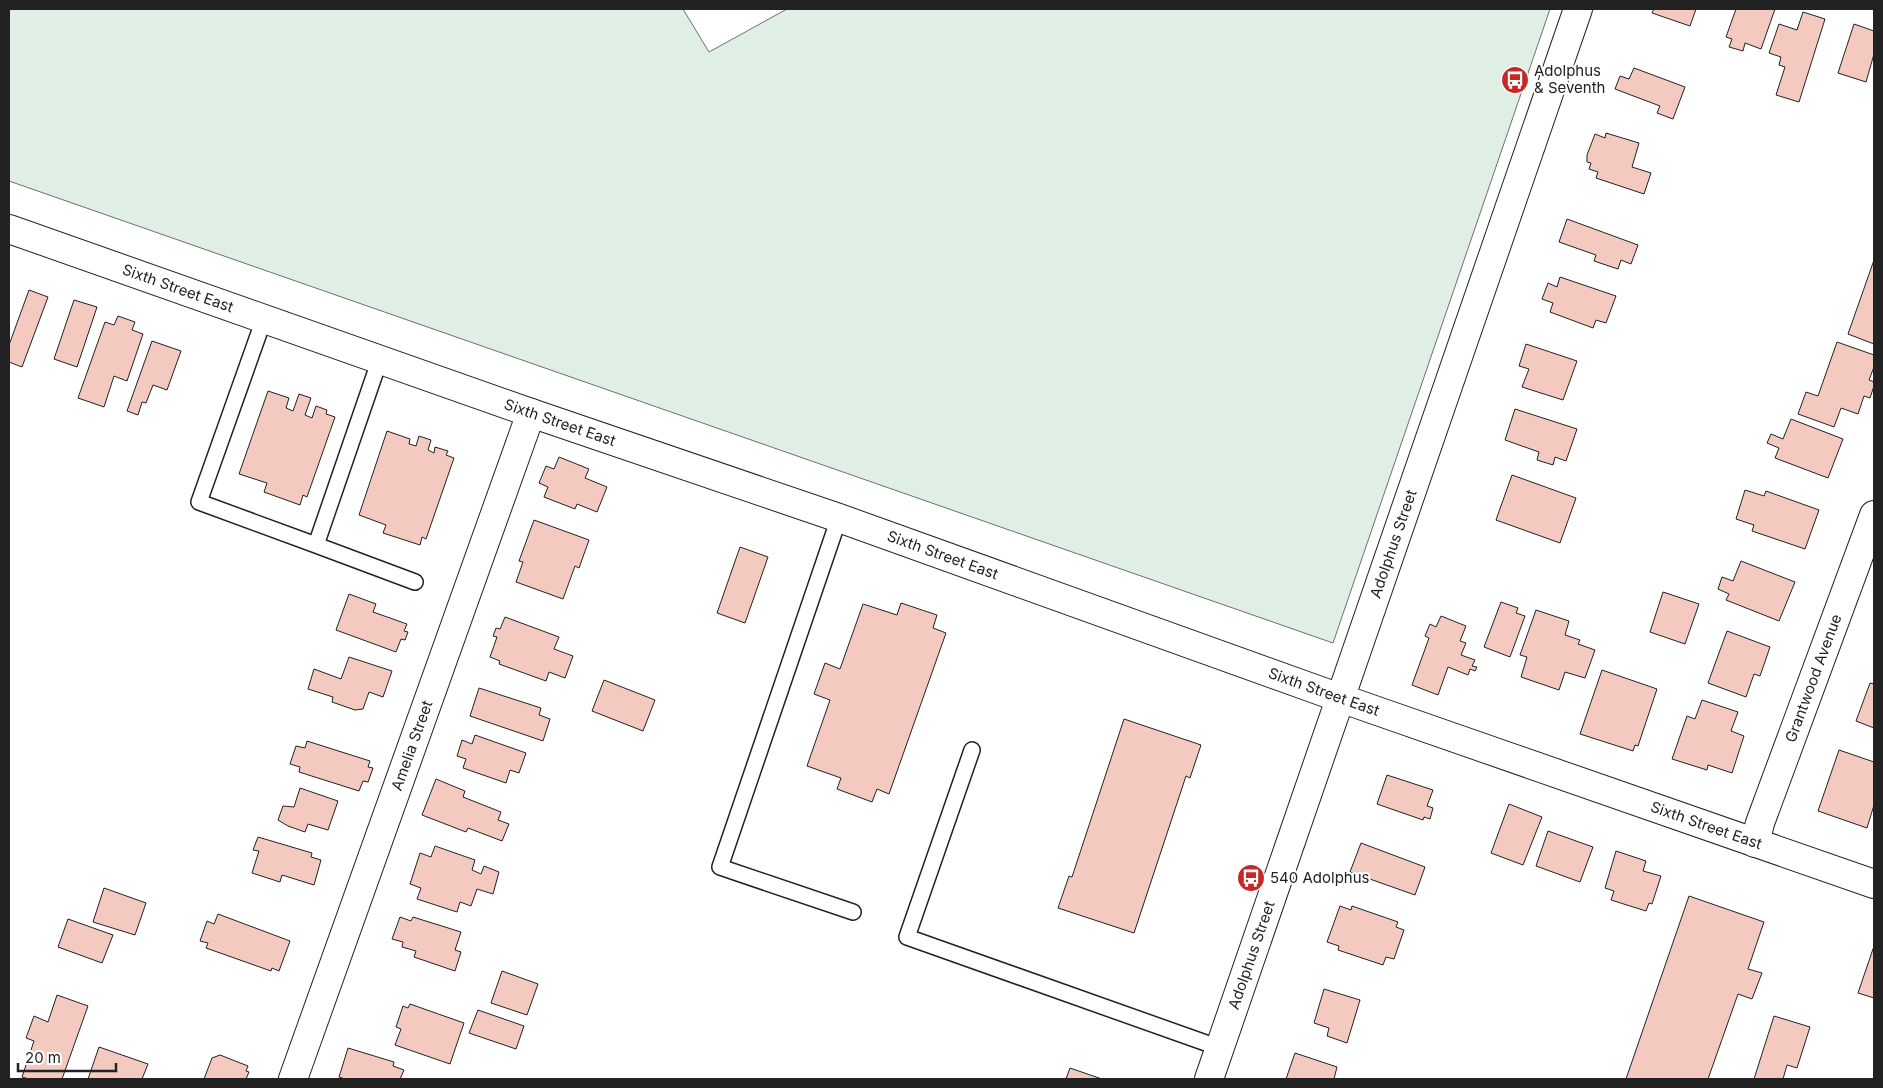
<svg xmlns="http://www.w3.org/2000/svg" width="1883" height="1088" viewBox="0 0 1883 1088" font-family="Inter,sans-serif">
	<rect width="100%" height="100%" fill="#fff"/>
	<path fill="#e0efe3" stroke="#6f6f6f" d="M9,9H683L709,52L787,9H1550L1333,643L9,181Z"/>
	<path fill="#f3c9c0" stroke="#222" d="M1654,9H1696L1690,26L1652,13Z
		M1736,9H1775L1761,49L1745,43L1743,51L1729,47L1732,39L1726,37Z
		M1803,12L1825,19L1799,102L1776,95L1785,67L1779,65L1781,57L1769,53L1779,24L1797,30Z
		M1854,24L1874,31V54L1866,82L1838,73Z
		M1634,68L1685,87L1673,119L1657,113L1660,106L1615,89L1620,76L1629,79Z
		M1606,133L1639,143L1632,167L1651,173L1644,194L1596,178L1598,172L1589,169L1591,163L1587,162V155L1595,134L1605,138Z
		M1567,219L1638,245L1631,264L1621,260L1618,269L1594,261L1596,255L1559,242Z
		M1874,260V344L1848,334Z
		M1560,277L1616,296L1606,323L1596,320L1593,328L1550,312L1553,303L1542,299L1548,283L1557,287Z
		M29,290L48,297L22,367L9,362V345Z
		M74,300L97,307L77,367L54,359Z
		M118,316L135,322L132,330L143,334L127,381L114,376L104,407L78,398L105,322L114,325Z
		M152,341L181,351L167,390L153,385L146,403L142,402L138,415L127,411Z
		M1837,342L1874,355V367L1869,380L1874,382V386L1870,398L1864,396L1858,414L1841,408L1834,427L1798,414L1806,392L1818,396Z
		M1526,344L1577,361L1563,400L1522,387L1529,369L1519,366Z
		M268,391L289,398L286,408L293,411L299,394L311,398L305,415L312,418L316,406L327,410L326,414L335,417L307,497L303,495L300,505L264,492L267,483L239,474Z
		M1515,409L1577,429L1566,461L1555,457L1553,465L1537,460L1539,452L1505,440Z
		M1791,419L1843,439L1828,478L1775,458L1779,448L1767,443L1771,434L1783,439Z
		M387,431L410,439L409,444L416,446L419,436L431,440L428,450L434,453L435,447L448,451L446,455L454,458L426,539L422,537L420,545L383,533L386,525L359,515Z
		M559,457L589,469L585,478L607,487L597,512L577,504L575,509L544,497L548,487L539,483L546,466L554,469Z
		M1512,475L1576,498L1560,543L1496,520Z
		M1745,490L1764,496L1766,491L1819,510L1805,549L1752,531L1754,525L1736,519Z
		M534,520L589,540L579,568L575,566L563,599L516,582L523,562L519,561Z
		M740,547L768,557L745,623L717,613Z
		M1741,561L1795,582L1779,621L1726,600L1729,594L1718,589L1722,577L1733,581Z
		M1663,592L1699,604L1685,644L1650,632Z
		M349,594L376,604L373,612L407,624L404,631L408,632L405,640L401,639L396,652L336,630Z
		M1501,602L1518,608L1516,613L1525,616L1510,657L1484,647Z
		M901,603L937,615L933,628L946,633L889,794L877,789L872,802L837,789L841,778L807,766L830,700L814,694L825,663L840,669L863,604L897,615Z
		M1536,610L1569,621L1565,635L1580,640L1578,644L1595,650L1585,678L1565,672L1559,690L1521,677L1527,657L1520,655Z
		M1441,616L1466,626L1460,641L1466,643L1461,655L1475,660L1472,666L1477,667L1475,671L1470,669L1468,675L1448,667L1438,695L1412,685L1429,638L1425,636L1430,624L1436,627Z
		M505,617L559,637L554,649L573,656L565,678L549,672L546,681L499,664L500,661L490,657L497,637L493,636L496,628L500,629Z
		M1727,631L1770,647L1760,676L1754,674L1746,697L1708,683Z
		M349,657L392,671L383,697L369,692L363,709L355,710L332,702L333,697L308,689L314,669L341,679Z
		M1602,670L1657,689L1638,746L1635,745L1633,751L1580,734Z
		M604,680L655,700L643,731L592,711Z
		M1870,683L1874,684V728L1856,721Z
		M479,688L541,708L539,715L550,719L543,741L470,716Z
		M1702,700L1738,712L1731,731L1744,736L1732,773L1708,765L1707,770L1672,759L1687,716L1695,719Z
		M1124,719L1201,745L1190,778L1186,776L1134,933L1058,908L1069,876L1072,877Z
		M475,735L526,753L519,773L510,770L506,783L463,768L466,759L457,756L462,740L472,744Z
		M307,741L370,761L368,767L373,768L368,782L363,781L359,791L299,772L300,767L290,764L296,746L305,748Z
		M1839,750L1874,762V805L1867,828L1818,811Z
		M1387,775L1433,790L1427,806L1433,808L1430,819L1424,817L1423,820L1377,804Z
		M436,779L465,791L463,797L501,812L498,820L509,824L502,841L468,828L466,832L422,815Z
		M300,788L338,801L328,830L308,824L305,832L288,826L278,820L283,806L294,807Z
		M1509,804L1542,817L1523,865L1491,853Z
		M1548,831L1593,847L1580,882L1536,866Z
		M258,837L312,853L311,857L321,860L314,885L282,875L280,882L252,873L259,851L253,850Z
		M1361,843L1425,867L1415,895L1350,872Z
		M435,846L475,860L472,870L481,874L484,866L499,872L493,894L477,889L471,906L460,902L457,912L417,899L421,888L410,884L420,853L431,857Z
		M1616,851L1646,861L1643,871L1661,876L1652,904L1649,903L1646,911L1611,900L1614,891L1605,888Z
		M104,888L146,903L135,935L93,922Z
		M1689,896L1764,922L1748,969L1762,973L1752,999L1738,994L1708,1079H1626Z
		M1340,906L1351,910L1352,906L1398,922L1396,927L1404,930L1394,959L1386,957L1383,965L1338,950L1339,946L1327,942Z
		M218,914L290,941L279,971L272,968L271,971L206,948L208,943L200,941L207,921L214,924Z
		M400,917L411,921L413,917L461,932L455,950L461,952L455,971L414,957L416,951L402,947L403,942L392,939Z
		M68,919L113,935L102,963L58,947Z
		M1874,946V998L1858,993Z
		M502,971L538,984L527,1015L491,1003Z
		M1324,989L1360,1000L1347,1043L1327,1036L1329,1028L1314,1023Z
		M57,995L88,1006L62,1079H29L22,1077L34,1041L26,1038L34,1016L48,1022Z
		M410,1004L464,1023L450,1064L395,1045L401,1029L396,1027L403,1006L408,1008Z
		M478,1010L524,1026L516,1049L469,1033Z
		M1774,1016L1810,1027L1797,1068L1787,1065L1783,1079H1754Z
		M99,1047L148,1064L142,1079H88Z
		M348,1048L394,1062L393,1066L404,1070L400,1079H345L339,1077Z
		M1295,1053L1337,1067L1334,1079H1286Z
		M220,1055L248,1066L246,1071L249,1072L246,1079H204L212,1058Z
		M1070,1068L1102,1079H1066Z"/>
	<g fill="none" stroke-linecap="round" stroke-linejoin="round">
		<g stroke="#222" stroke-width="18">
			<path id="service" d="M264,319L199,502L316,545
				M380,359L316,545L415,582
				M839,518L720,867L853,912
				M972,750L907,937L1220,1048"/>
		</g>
		<g stroke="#222" stroke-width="30">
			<g id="minor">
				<path id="s1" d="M9,229L531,413L839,518L1340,698L1874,884"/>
				<path id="s2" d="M1755,843L1760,823L1874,515"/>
				<path id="s3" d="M293,1079L531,413"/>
				<path id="s4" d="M1209,1079L1578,9"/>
			</g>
		</g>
		<use href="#service" stroke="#fff" stroke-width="15"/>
		<use href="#minor" stroke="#fff" stroke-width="28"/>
	</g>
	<defs>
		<g id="bus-disc" transform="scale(1.4375)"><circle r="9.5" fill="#c62828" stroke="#fff"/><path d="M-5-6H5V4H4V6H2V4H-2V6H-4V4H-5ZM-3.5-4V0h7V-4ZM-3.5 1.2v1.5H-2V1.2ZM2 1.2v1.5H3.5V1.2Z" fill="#fff"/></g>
	</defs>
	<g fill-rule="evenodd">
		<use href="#bus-disc" x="1515" y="80"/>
		<use href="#bus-disc" x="1251" y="878"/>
	</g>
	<g text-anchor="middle" stroke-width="4" stroke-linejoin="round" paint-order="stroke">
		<g font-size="15" fill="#222" stroke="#fff" text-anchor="start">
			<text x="1534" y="76">Adolphus<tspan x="1534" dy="17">&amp; Seventh</tspan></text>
			<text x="1270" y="883">540 Adolphus</text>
		</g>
		<g font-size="15" fill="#222" stroke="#fff">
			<text dy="5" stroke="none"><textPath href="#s1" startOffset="179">Sixth Street East</textPath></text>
			<text dy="5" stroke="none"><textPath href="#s1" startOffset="584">Sixth Street East</textPath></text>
			<text dy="5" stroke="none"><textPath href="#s4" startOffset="566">Adolphus Street</textPath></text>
			<text dy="5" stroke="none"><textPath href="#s1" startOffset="989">Sixth Street East</textPath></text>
			<text dy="5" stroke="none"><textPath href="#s2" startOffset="175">Grantwood Avenue</textPath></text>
			<text dy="5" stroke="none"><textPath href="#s1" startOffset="1394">Sixth Street East</textPath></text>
			<text dy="5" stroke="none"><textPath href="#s3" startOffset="354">Amelia Street</textPath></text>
			<text dy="5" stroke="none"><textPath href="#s1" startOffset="1799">Sixth Street East</textPath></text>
			<text dy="5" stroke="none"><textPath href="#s4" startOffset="131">Adolphus Street</textPath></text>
		</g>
	</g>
	<rect width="1883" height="1088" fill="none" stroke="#222222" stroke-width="20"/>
	<path d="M18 1063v8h98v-8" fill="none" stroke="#222222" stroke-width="2.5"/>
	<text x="25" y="1063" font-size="15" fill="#222222" stroke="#ffffff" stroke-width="4" paint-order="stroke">20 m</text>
</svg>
